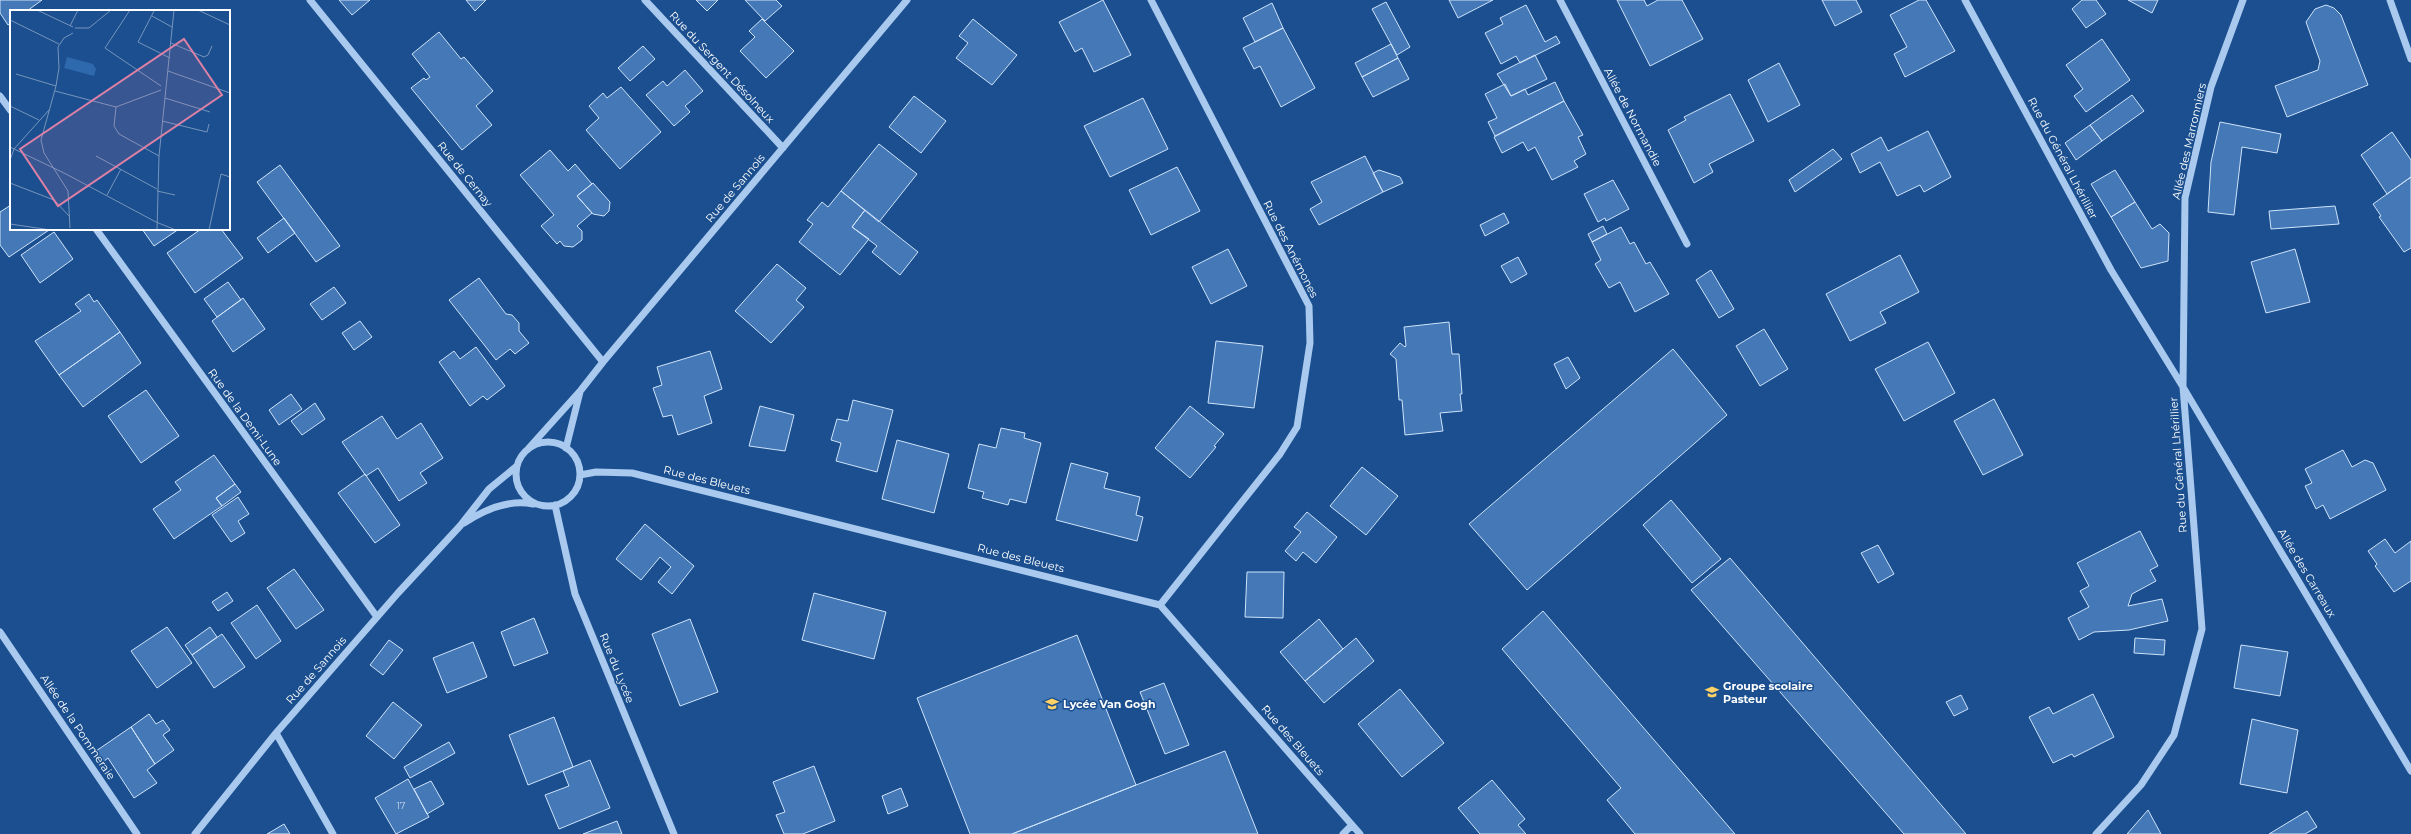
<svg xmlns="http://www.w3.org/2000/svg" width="2411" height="834" viewBox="0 0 2411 834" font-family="Montserrat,sans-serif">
	<rect width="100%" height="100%" fill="#1b4f8f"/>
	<path fill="#4478b7" stroke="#cfe3fa" d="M0,0H42L27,11H11V23L8,25L0,13Z
		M339,0H370L352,15Z
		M466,0H486L475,11Z
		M696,0H718L707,11Z
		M745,0H776L782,6L765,21Z
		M1103,0L1131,55L1094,72L1082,48L1075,52L1059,22Z
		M1449,0H1493L1458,18Z
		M1617,0H1644L1647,6L1658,0H1682L1703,39L1650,66Z
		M1822,0H1856L1862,12L1835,26Z
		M1919,0H1926L1955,51L1905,77L1894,54L1907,47L1890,15Z
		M2082,0H2096L2106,14L2086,28L2072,9Z
		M2128,0H2158L2152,13Z
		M1386,2L1410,47L1397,55L1372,9Z
		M1272,3L1283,28L1255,42L1243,18Z
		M1526,5L1545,42L1556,36L1560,43L1520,63L1516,56L1501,64L1485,33L1503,24L1500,18Z
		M2326,5L2334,8L2341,15L2368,85L2287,117L2275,86L2318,70L2320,61L2306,22L2315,9Z
		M762,19L794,51L766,78L740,51L755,37L749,31Z
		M973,19L1017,55L992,85L956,58L968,43L959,36Z
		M1283,28L1315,88L1281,107L1260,66L1254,69L1243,48Z
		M439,32L461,59L464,57L493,91L476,106L492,125L462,150L411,88L424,78L426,80L430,77L412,54Z
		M2102,39L2130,80L2086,112L2074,96L2083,89L2066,65Z
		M1391,44L1398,58L1362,77L1355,63Z
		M643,46L655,59L630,81L618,68Z
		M1535,55L1547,79L1511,96L1497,74Z
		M1398,58L1409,79L1373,97L1362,77Z
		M1779,63L1800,105L1768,122L1748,80Z
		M685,70L703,91L685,106L690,112L674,126L646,95L663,81L667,86Z
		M1555,82L1564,101L1495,136L1488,122L1497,118L1485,94L1505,84L1511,96L1525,89L1528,95Z
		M621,87L661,132L620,169L586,130L599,118L589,106L603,93L607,98Z
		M1730,94L1754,141L1709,164L1713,172L1694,183L1668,130L1686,120L1684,117Z
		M2132,95L2144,111L2102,141L2090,125Z
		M914,96L946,121L921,153L889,127Z
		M1143,98L1168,149L1110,177L1084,126Z
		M1564,101L1583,135L1578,137L1586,154L1574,161L1578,167L1552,180L1535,147L1528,151L1523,142L1502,153L1494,137Z
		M2220,122L2281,134L2277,153L2242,147L2234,215L2208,212L2211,162Z
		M2090,125L2102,141L2076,160L2065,143Z
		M1928,131L1951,177L1924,192L1920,185L1897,196L1880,162L1860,173L1851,154L1881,137L1888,151Z
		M2392,132L2411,160V177L2387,194L2361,155Z
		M879,144L917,174L879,222L841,191Z
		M1833,149L1842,159L1795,192L1789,180Z
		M550,150L568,171L575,164L592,184L577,196L592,213L577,226L582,231V240L573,247L564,246L560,241L557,244L541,226L554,215L520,175Z
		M1365,156L1383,192L1319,225L1310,209L1322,202L1311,182Z
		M280,165L340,246L316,262L257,182Z
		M1177,167L1200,211L1151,235L1129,190Z
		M1379,170L1400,177L1403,183L1383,192L1373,173Z
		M2115,170L2135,202L2111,217L2091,184Z
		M2411,177V248L2404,252L2379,217L2381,216L2373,204Z
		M1613,180L1629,209L1606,221L1605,218L1598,222L1584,194Z
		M593,183L610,202L609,211L604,216L593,214L577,196Z
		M841,191L865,210L852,227L869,239L840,275L799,242L813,224L807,220L822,202L828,207Z
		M2135,202L2152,229L2160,224L2169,233L2168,261L2141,268L2111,217Z
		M11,205V229L49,230L9,257L0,245V212Z
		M2335,206L2339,224L2271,229L2269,211Z
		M865,210L918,252L900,275L872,252L877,246L852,227Z
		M1504,213L1509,223L1485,236L1480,225Z
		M284,218L295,233L268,253L257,238Z
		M1603,226L1607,234L1592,242L1588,234Z
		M1621,227L1630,244L1634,242L1646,264L1650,262L1669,294L1635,312L1620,282L1609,288L1595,264L1601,260L1592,242Z
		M142,229H179L154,246Z
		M201,229H221L243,258L195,293L167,253Z
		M54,232L73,259L40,283L21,255Z
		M1228,249L1247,286L1211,304L1192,267Z
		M2295,249L2310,302L2266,313L2251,262Z
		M1900,255L1919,292L1880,312L1886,323L1850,341L1826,294Z
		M1518,257L1527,274L1511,283L1501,266Z
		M777,264L806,288L796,300L804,307L771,343L735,311Z
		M1711,270L1734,309L1719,318L1696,280Z
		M479,278L506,314L512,315L519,323V331L529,343L515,354L510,349L496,360L449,300Z
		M228,282L241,300L217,317L204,299Z
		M334,287L346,303L322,320L310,304Z
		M89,294L94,302L97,300L120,332L59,375L35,341L81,311L75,304Z
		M243,298L265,329L233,352L212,321Z
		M360,321L372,337L354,350L342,333Z
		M1449,322L1452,354H1459L1462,394H1460L1462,411L1440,413L1443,431L1405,435L1402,400H1399L1396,359L1390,354L1400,343L1405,347L1406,346L1404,327Z
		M1764,329L1788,369L1760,386L1736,346Z
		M120,332L141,363L83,407L59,375Z
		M1216,341L1263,346L1254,408L1208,403Z
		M1928,342L1955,393L1904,421L1875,369Z
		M476,347L505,386L487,400L483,396L470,406L439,362L454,351L460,359Z
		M1673,349L1727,415L1527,590L1469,524Z
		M710,351L722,389L704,396L712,423L678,435L672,415L663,417L653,388L662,385L657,367Z
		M1568,357L1580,378L1566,389L1554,364Z
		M146,390L179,436L141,463L108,416Z
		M291,394L302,409L279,425L269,410Z
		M1994,399L2023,455L1983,475L1954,421Z
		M853,400L893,410L877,472L836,461L841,443L831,440L837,419L848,421Z
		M315,403L325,419L302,435L291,421Z
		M760,406L794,415L785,451L749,446Z
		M1190,406L1224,434L1214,446L1216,447L1190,478L1155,448Z
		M382,416L397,439L421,423L443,458L420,473L427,483L399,501L378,468L366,476L342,442Z
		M1001,428L1025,433L1024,438L1041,443L1026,503L1010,499L1008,505L982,498L984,492L968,488L979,444L996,448Z
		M897,440L949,454L934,513L882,499Z
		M2343,450L2352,467L2365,460L2373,463L2386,490L2330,519L2323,505L2316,509L2305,486L2312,483L2305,469Z
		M214,455L235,484L216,498L222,506L174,539L153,509L181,490L175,482Z
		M1071,463L1108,473L1104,488L1140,497L1136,515L1143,517L1137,541L1056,520Z
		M1362,467L1398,496L1366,535L1330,506Z
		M365,474L400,525L375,543L338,493Z
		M235,484L241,492L222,506L216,498Z
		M238,497L249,514L238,521L245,533L231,542L212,515Z
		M1671,500L1721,559L1692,583L1643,525Z
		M1307,512L1337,537L1316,563L1303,552L1296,561L1285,551L1301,532L1294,527Z
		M645,524L694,566L672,594L658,582L671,567L660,557L641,580L616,559Z
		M2140,531L2158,566L2150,570L2156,581L2132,594L2128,606L2162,599L2168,621L2129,630L2094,632L2079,640L2068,618L2089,607L2080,591L2089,586L2077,563Z
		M2385,539L2395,553L2411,541V581L2394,592L2375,566L2377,564L2368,551Z
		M1878,545L1894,574L1878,583L1861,553Z
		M1730,558L1966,834H1904L1691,590Z
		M294,569L324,610L296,629L267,588Z
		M1247,572H1284L1283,618L1245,617Z
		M227,592L233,601L218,611L212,602Z
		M814,593L886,612L874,659L802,640Z
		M257,605L281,641L256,659L231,623Z
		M1543,611L1735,834H1635L1607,800L1621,788L1502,649Z
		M534,618L548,653L514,666L501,632Z
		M690,619L718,692L680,706L652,634Z
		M1319,619L1343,649L1305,681L1280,652Z
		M167,627L192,663L157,688L131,651Z
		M210,627L217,637L192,655L185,645Z
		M222,634L245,667L214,688L192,655Z
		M1077,635L1136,785L1012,834H970L917,698Z
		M1356,638L1374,661L1324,703L1305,681Z
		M2135,638L2165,640L2164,655L2134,653Z
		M389,640L403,650L383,675L370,665Z
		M473,642L487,677L447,693L433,658Z
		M2241,645L2288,652L2280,696L2234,688Z
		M1164,683L1189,745L1165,754L1140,692Z
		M1400,689L1444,743L1402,777L1358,724Z
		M2093,694L2114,737L2074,757L2072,754L2053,763L2029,717L2049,707L2053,714Z
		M1961,695L1968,709L1954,716L1946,702Z
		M393,702L422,725L394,759L366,736Z
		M149,714L156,724L163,720L170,730L163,735L174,750L155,764L131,727Z
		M554,717L573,767L528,785L509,735Z
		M2252,719L2298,730L2287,793L2240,784Z
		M131,727L155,764L147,770L157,783L134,798L108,758L103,762L96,751Z
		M449,742L455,753L410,778L404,767Z
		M1225,751L1258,834H1012L1136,785Z
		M590,760L610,808L559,829L545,795L569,786L563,771Z
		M814,766L835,821L803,834H784L776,815L785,812L773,782Z
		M408,779L429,817L396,834L375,798Z
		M1492,780L1525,819L1518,825L1526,834H1480L1458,808Z
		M431,781L444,804L427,814L414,789Z
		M901,788L908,806L888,814L882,796Z
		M2148,810L2161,834H2127Z
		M2307,811L2317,827L2305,834H2269Z
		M617,821L622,834H583Z
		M284,824L290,834H267L274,830Z"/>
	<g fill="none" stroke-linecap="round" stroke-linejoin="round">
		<path stroke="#a9c9ee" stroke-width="7" d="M310,0L603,362
			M645,0L783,148
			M1151,0L1309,306L1310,343L1297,427L1280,454L1160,605
			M1560,0L1687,244
			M1965,0L2111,270L2183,387L2411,771
			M2390,0L2411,59
			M0,96L11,111
			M96,229L377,617
			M516 474a32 32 0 1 1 64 0a32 32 0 1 1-64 0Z
			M566,448L580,392
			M528,449L581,390L603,362L907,0
			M580,475L596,472L632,473L1160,605L1360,834
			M555,505L575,594L674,834
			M464,523C484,510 509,499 533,504
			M0,632L137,834
			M276,733L333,834
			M195,834L276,733L398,593L460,526L489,489L517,466
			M1343,834L1352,825
			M2096,834L2141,785L2174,735L2202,629L2183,387L2185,198L2211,87L2243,0"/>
	</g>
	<defs>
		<g id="school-bare" transform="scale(1.08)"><path d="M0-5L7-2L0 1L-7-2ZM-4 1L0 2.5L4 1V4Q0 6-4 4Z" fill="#ffd166" stroke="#1b4f8f" stroke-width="2.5" paint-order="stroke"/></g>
	</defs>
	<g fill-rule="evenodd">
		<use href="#school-bare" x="1712" y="692"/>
		<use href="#school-bare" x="1052" y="704"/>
	</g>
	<g text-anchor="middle" stroke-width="3" stroke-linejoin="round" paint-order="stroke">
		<g font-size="9" fill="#d0dded">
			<text x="401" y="809">17</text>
		</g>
		<g font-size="11" fill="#fff" stroke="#1b4f8f">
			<text transform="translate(722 67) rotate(47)" y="4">Rue du Sergent Désolneux</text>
			<text transform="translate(1633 117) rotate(62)" y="4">Allée de Normandie</text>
			<text transform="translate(2189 141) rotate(-77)" y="4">Allée des Marronniers</text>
			<text transform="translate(2063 158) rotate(62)" y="4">Rue du Général Lhérillier</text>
			<text transform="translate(465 174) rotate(51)" y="4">Rue de Cernay</text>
			<text transform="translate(735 188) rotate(-50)" y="4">Rue de Sannois</text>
			<text transform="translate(1291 249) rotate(63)" y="4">Rue des Anémones</text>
			<text transform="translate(245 417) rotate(54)" y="4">Rue de la Demi-Lune</text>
			<text transform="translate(2178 465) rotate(-94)" y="4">Rue du Général Lhérillier</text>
			<text transform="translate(707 480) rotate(14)" y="4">Rue des Bleuets</text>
			<text transform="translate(1021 558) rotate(14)" y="4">Rue des Bleuets</text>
			<text transform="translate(2307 573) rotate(59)" y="4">Allée des Carreaux</text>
			<text transform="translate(617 668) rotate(68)" y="4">Rue du Lycée</text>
			<text transform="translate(316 670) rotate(-49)" y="4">Rue de Sannois</text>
			<text transform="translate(78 727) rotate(56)" y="4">Allée de la Pommeraie</text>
			<text transform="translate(1293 740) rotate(49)" y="4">Rue des Bleuets</text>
		</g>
		<g font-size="11" font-weight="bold" fill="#fff" stroke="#1b4f8f" text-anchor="start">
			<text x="1723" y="690">Groupe scolaire<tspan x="1723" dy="13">Pasteur</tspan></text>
			<text x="1063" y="708">Lycée Van Gogh</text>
		</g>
	</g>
	<g transform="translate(10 10)">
		<rect width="220" height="220" fill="#1b4f8f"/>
		<path d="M57,47L83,54L86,59L84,66L54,58Z" fill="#2e69ad"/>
		<path fill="none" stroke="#7695bc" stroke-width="1" d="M27,0L63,17M120,0L95,38L151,76M188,0L220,15M144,1L128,32L160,48M142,6L162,17M0,10L49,34M60,16L68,0M65,18H79L101,0M161,33L194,47L198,45L202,36M158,61L220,83M6,64L46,76M45,81L106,97L151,80M155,88L200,102M0,96L29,110M106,97L104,116L109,124L149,146M152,111L197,122L199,114M0,137L56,164L146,212L166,220M86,146L147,179M0,150L4,139L39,100M0,173L44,190L60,207M147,181L165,185M97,185L111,159M0,214L41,220M60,218L58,181L34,143L31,130L46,76L49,58L48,37L54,28L63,23M147,220L149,146L164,0M199,220L211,164L220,167"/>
		<path fill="#dd80a5" fill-opacity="0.15" stroke="#dd80a5" stroke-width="2" d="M174,29L212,85L48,196L10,139Z"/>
		<rect width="220" height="220" fill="none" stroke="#fff" stroke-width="2"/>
	</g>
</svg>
